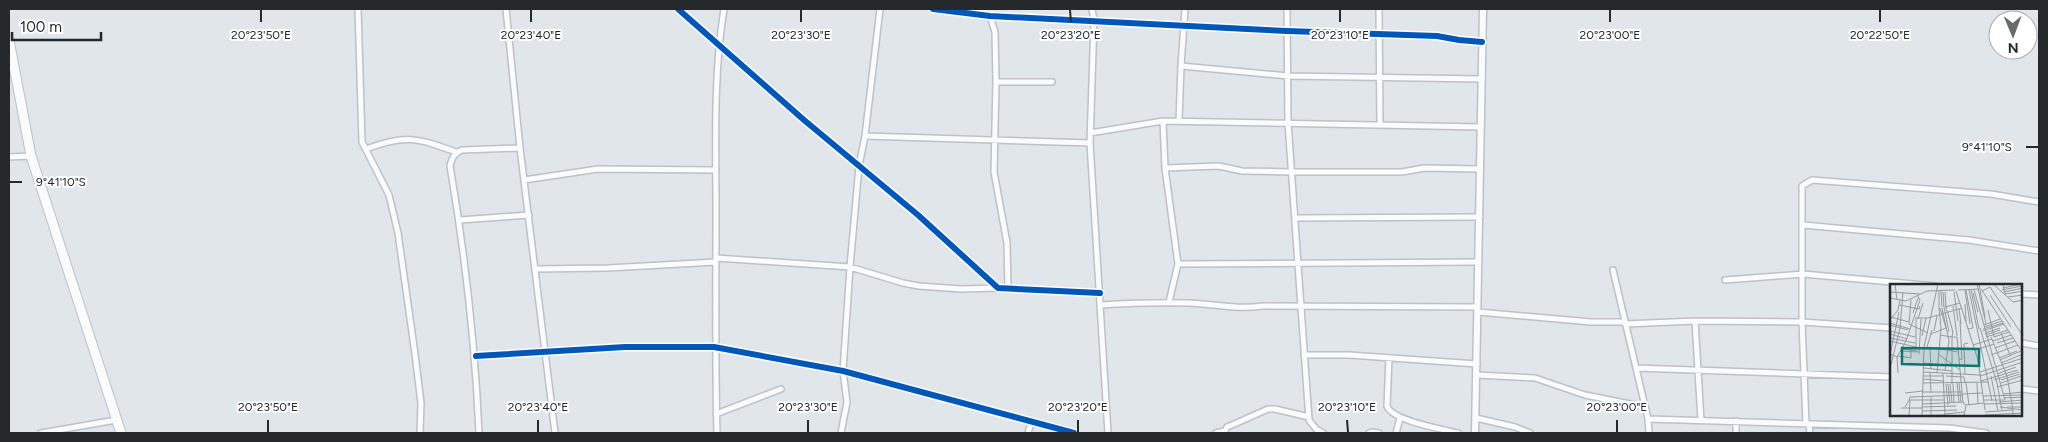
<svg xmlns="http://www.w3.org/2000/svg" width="2048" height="442" viewBox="0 0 2048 442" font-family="Figtree,sans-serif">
	<rect width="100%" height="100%" fill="#e1e6eb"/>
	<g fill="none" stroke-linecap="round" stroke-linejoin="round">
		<g stroke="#bec1c5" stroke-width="8">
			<path id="minor" d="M358,9L362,142L389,195L398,233L415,354L421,403L420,433
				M506,9L520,148L555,433
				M678,9L804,120L918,215L998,288L1100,293
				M933,9L990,16L1287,31L1437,36L1459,40L1482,42
				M1092,9L1094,20L1090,143L1108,433
				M1185,9L1181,66L1288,76L1482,79
				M1287,9L1288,123L1309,420L1316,429L1323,433
				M1379,9L1380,125
				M990,16L995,32L996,82
				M1163,121L1165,168L1178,264L1169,302
				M1179,121L1181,66
				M1090,133L1163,121L1481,127
				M865,136L1090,143
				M366,149C406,134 417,138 456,152
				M9,157L31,156
				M1165,168L1219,166L1242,171L1292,172H1402L1424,168L1480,169
				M524,180L598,169L716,170
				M1295,218L1480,217
				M460,220L529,215
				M1803,225L1969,240L2039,251
				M716,258L850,267L903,283L919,286L961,289L998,288
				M1178,264L1479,262
				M536,269L608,268L716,262
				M1613,270L1648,419L1649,433
				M1725,280L1803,274L1935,286
				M1008,289L1007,243L994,172L996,82H1052
				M2022,294L2039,295
				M1100,305C1130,303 1159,302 1189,303C1213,304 1239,310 1262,306L1478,307
				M1478,312L1591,322H1625
				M1695,321L1701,420
				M1625,324L1695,321L1802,322L1892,328
				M2022,343L2039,346
				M1304,355H1349L1477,364
				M476,356L625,347H714L843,371L1074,433
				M1389,358L1387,406C1392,421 1443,429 1458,433
				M1636,368L1892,377
				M1477,375L1535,378L1585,395L1645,407
				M2022,389L2039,391
				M716,414L781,389
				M1476,418L1515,427L1530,433
				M1648,419L1949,428L1986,433
				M1736,421V433
				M1806,424L1802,322V186L1812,180L1991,194L2039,202
				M1809,424L1810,433
				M41,433L116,420
				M479,433C475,343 465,254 450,166C452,158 454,153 462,150L520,148
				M717,433C715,360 716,287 716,213C716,145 713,76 724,9
				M841,433L847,402L843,371L850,267L859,166L865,136L880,9
				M1028,433L1031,423
				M1216,433L1224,431
				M1224,433L1227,427L1232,425L1268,409H1275L1309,417
				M1369,433L1372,432L1379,433
				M1396,433L1400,418"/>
		</g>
		<g stroke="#bec1c5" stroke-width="9">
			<path id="tertiary" d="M1475,433L1483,9"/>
		</g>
		<g stroke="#bec1c5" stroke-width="11">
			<path id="primary" d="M9,40L31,156L121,433"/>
		</g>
		<use href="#minor" stroke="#fafbfc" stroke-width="5"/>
		<use href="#tertiary" stroke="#fafbfc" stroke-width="6"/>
		<use href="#primary" stroke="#fafbfc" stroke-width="9"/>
		<g stroke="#fff" stroke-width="9">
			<path id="cycleway" d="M678,9L804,120L918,215L998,288L1100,293
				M933,9L990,16L1287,31L1437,36L1459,40L1482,42
				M476,356L625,347H714L843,371L1074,433"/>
		</g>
		<use href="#cycleway" stroke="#0057b8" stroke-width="6"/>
	</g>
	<path fill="none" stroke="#26292c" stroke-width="2" d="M261,10V22M531,10V22M801,10V22M1070,10L1071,22M1340,10V22M1610,10V22M1880,10V22M2026,147H2038M10,182H22M268,420V432M538,420V432M808,420V432M1078,420V432M1347,420L1348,432M1617,420V432"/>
	<g transform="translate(1890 284)">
		<rect width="132" height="132" fill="#e1e6eb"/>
		<path fill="none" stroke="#969a9f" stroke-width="1" d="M5,0L7,16M87,0L96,40M103,0L123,18L133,16M113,0L115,10L133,7M113,4L131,0M91,5L133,69M68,6L90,5L89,0M75,6L80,40M76,6L83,44L78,45M79,6L102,117M81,6L89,45M84,6L94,41L110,35M90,6L95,33M112,6L132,2M49,7V24M51,7L52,23M66,7L88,76L95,126M92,7L100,3L133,52M0,8L30,10M53,8L54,23M55,8L56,23M64,8L68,37M114,8L133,4M83,9L88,28M100,11L121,43M118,13L133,11M0,14L16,17L37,7L65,6M21,16L19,40L38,49M75,20L76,37M9,21L29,25L30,22M63,22L67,52M54,23L59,48M55,23L70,19M56,23L63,48M50,24L56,44M52,24L59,57L55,86M69,25L71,40M98,26L104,53L119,48M23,29L28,14M1,33L19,38M25,34H38L72,24M28,35L33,19M0,36L8,26L10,16M0,39L20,45M0,41L18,46M94,43L112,37M90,44L107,99L112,126M93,45L113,39M0,47L25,53M44,47L47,32M63,47L62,53H67L73,119L76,121M93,47L114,40M95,49L110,44M111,49L120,71M0,50L17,55M41,50L56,44M50,51L62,53V100M95,51L110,46M32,52L36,34M96,53L118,46M101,53L117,92L123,126M0,54L25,59M0,57L26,63M103,57L121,51M107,59L123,54M83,61L102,55M26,63V35M39,63L68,68M105,64L125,57M12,65L28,67M85,66L104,60M10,67L28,68M0,70L7,73L16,57L30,16L27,11M29,70L31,35M48,70L70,86M0,71L9,28M101,71L128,61M8,72L21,74V65M7,73L8,89M109,74L127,67M69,76L72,75L70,37M110,76L131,67M33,79L56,81M111,79L133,70M1,81L10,44L13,8M34,84L62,87M41,85L40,65L37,63L42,46M33,88L90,91M40,88L41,109M90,88L133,74M47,89L51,44L49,24M53,89L55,131M75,90L74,60L78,59M107,90L126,83M33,92H53M56,92L74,93L75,99M90,92L133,78M101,92L108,127M33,95L53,97M104,96L129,88M111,96L130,90M91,97L128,86M33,99L99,98M67,99L69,118M69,99L71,118M76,99L79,121M87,99L88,120M111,99L131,92M56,100L58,121M58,100L60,119M60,100L62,118M63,100L64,118M107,103L133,96M33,108H72M15,109L33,107M72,110L92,109M114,110L133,108M93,112L133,111M114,114L133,113M19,116L20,113L73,111M32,116H54M93,116H115L94,41M109,118L133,116M32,120L73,118M94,120L133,119M15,123L19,116H32M32,123L66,122M110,123L133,126M117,123H133M11,124H32M32,127L67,126M95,128L123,126V132M55,130L74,128M95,131L133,129M13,132L55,131M19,132L20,116M32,132L34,63L48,0M41,132V113M74,132L76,121L94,119"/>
		<path fill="#0f766e" fill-opacity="0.15" stroke="#0f766e" stroke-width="2.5" d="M12,64L89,65V82L12,80Z"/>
		<rect width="132" height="132" fill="none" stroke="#26292c" stroke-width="2.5"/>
	</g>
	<g font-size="12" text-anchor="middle" fill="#26292c" stroke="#fff" stroke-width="4" stroke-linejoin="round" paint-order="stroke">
		<text x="261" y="39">20°23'50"E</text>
		<text x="531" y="39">20°23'40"E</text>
		<text x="801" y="39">20°23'30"E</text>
		<text x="1071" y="39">20°23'20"E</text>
		<text x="1340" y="39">20°23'10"E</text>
		<text x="1610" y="39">20°23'00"E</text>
		<text x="1880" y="39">20°22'50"E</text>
		<text x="1987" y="151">9°41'10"S</text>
		<text x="61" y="186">9°41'10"S</text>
		<text x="268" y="411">20°23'50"E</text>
		<text x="538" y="411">20°23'40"E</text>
		<text x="808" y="411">20°23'30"E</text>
		<text x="1078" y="411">20°23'20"E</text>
		<text x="1347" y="411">20°23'10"E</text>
		<text x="1617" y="411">20°23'00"E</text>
	</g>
	<rect width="2048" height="442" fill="none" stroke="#26292c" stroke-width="20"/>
	<g transform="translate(2013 35) rotate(179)"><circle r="24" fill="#ffffff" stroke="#a8a9ab"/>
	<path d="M0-4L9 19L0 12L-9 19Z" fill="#676b6f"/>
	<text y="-8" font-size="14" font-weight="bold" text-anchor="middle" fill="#26292c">N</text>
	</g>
	<path d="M12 32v8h89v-8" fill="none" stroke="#26292c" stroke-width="2.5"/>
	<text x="20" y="32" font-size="15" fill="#26292c" stroke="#ffffff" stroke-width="4" paint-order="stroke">100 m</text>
</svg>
